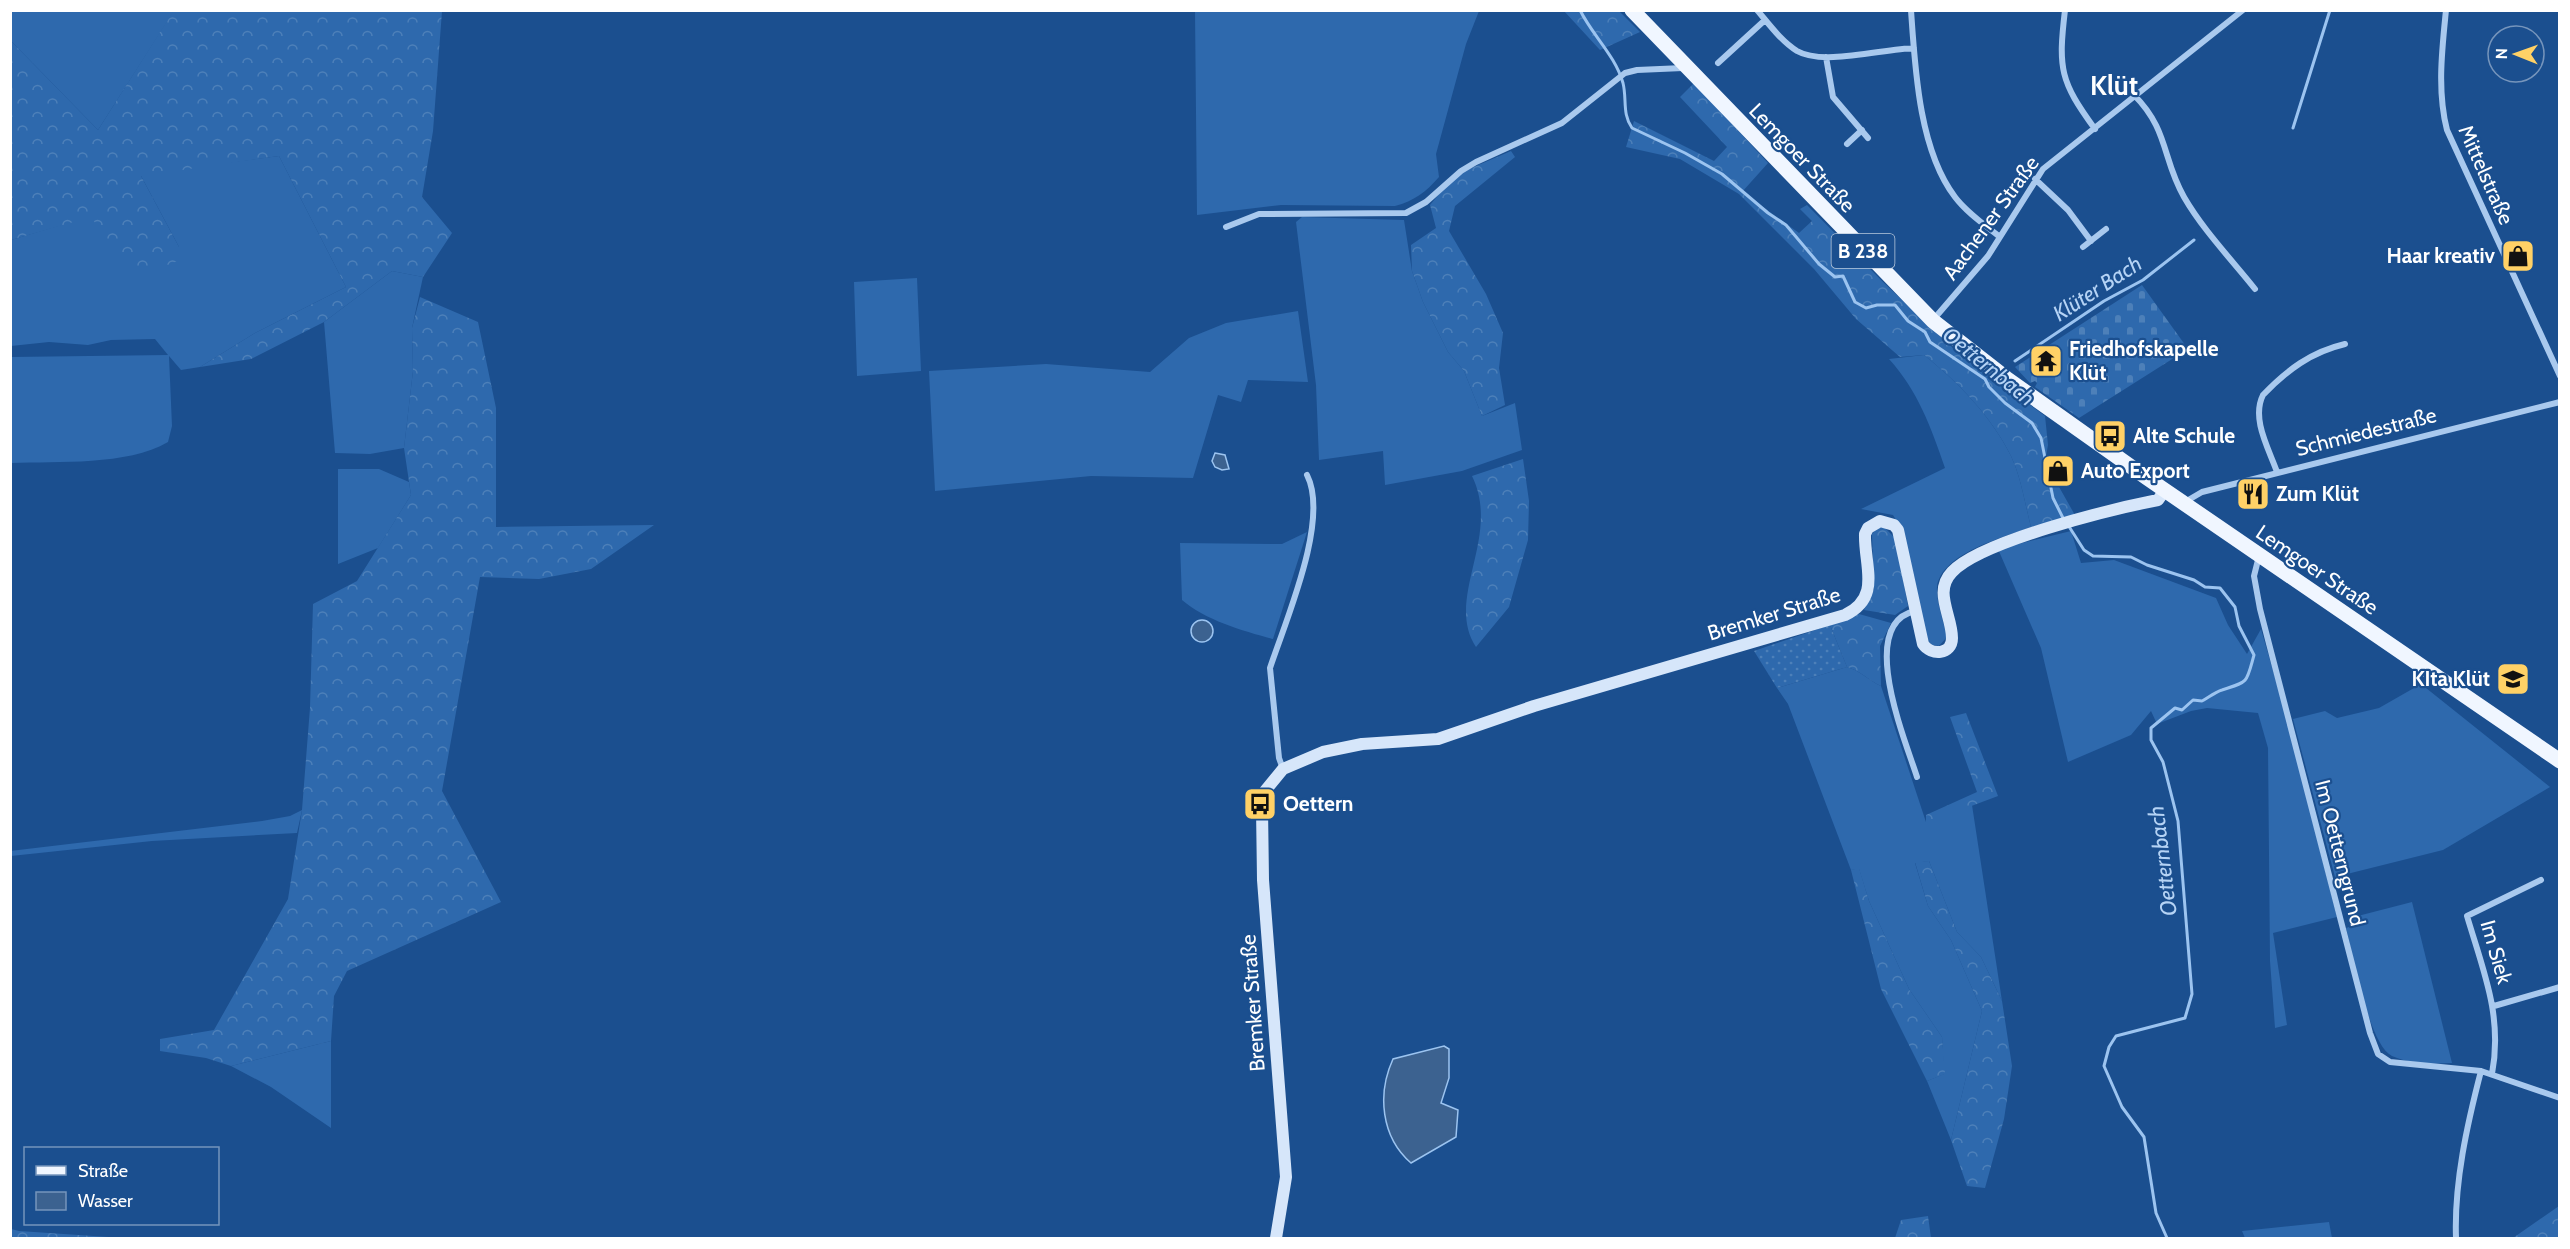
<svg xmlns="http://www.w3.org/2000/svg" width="2570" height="1249" viewBox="0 0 2570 1249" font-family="Cabin,sans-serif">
	<defs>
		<pattern id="forest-crowns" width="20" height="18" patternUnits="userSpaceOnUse" patternTransform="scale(1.5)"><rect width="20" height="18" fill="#2e69ad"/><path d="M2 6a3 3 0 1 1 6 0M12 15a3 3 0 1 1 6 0" fill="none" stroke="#4d80b9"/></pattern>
		<pattern id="cemetery-stones" width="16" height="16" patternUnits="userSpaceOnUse" patternTransform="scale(1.5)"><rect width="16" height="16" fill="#2e69ad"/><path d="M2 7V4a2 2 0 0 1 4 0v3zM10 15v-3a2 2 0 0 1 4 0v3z" fill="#4d80b9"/></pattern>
		<pattern id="park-dots" width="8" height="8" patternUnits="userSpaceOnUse" patternTransform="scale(1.5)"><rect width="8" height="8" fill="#2e69ad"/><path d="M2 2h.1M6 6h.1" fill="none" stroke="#4d80b9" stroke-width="1.8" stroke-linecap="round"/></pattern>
	</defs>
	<rect width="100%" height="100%" fill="#1b4f8f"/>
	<path fill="#2e69ad" d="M11,11H174L98,130L11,41Z
		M1195,11H1479L1466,44L1436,154L1439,177C1426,192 1414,201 1395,206L1281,205L1197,215Z
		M279,156L346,287L255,333L200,367L181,370L169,356L172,426L168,442C127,466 58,461 11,463V357L168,355L155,339L111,340L88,345L49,342L11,346V240L91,216L179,247L140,174Z
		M1302,217L1404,220L1412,271L1423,302L1448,352L1464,371L1482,416L1515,403L1522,450L1462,471L1385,485L1383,451L1319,460L1316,385L1296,222Z
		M392,271L423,277L412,328L413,371L404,448L370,454L335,453L324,322Z
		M917,278L921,371L857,376L854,282Z
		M1298,311L1308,382L1248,380L1241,402L1218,395L1193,478L1091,476L935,491L929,371L1046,364L1150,372L1189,338L1226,323Z
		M1924,355C1957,381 1992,417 2011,456C2021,477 2025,504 2031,527C2005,537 1941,553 1937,587C1936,602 1944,622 1947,637L1939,646L1932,645L1926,638L1904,533L1893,515L1861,509L1945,468C1931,427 1918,391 1889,359Z
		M338,469H379L409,482L411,495L378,548L338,564Z
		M2071,531L2081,563L2114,560L2216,598L2228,625L2247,654L2261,629L2281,698L2337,917L2273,933L2287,1025L2275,1028L2270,961L2268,748L2258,713L2207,708L2191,711L2157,724L2151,711L2131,735L2068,762L2041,648L1998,549Z
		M1307,532L1273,639C1243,631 1205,620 1182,600L1180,543L1282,544Z
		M1847,667C1861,671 1868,680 1881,686L1926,822L1972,805L2002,1001L1981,957L1957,932L1929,861L1915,863L1928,906L1951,940L1982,1011L1951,1140L1927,1081L1944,1074L1942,1037L1909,989L1869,901L1859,869L1851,870L1788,704L1777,688Z
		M2421,684L2550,787L2443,850L2335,877L2293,719L2325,711L2337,718L2379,708Z
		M302,810L297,833L152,841L11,856L10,851L262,821L290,816Z
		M2412,902L2452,1063C2433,1064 2410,1064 2392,1056C2369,1045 2353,955 2346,928L2352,926L2350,918Z
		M331,1041V1128L271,1087L231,1066Z
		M2329,1222L2332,1238H2245L2242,1231Z"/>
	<path fill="url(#forest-crowns)" d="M174,10L442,11L433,131L422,197L452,233L423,277L392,271L324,322L251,359L200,367L255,333L346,287L279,156L141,176L179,247L178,261C124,283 118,254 91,217L11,240V41L98,130Z
		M1564,11H1619L1640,32L1600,50Z
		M1694,83L1768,163L1742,192L1799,233L1812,221L1800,209L1807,205L1883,282L1953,348L2045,416L2048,445L2045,462L2076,517L2031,527C2025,504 2021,477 2011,456C1992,417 1957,381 1924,355L1900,357L1856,319L1814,269L1739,194L1680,159L1626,147L1634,121L1714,161L1727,147L1680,97Z
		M1511,151L1515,157L1455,206L1449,231L1486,294L1503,333L1499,368L1505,405L1482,416L1464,371L1448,352L1423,302L1412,271L1411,245L1436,228L1430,205L1455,175Z
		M420,297L478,322L496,408V527L654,525L591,569L539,579L480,577L442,791L501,902L347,971L334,996L331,1041L231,1066L206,1058L160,1051V1039L214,1030L288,899L302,810L310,708L313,604L357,581L411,495L404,448L413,371L412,328Z
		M1523,459L1529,501L1528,540L1509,607L1476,647C1444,598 1502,537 1472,476Z
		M1884,527L1895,538L1908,606L1895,615L1864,610L1874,589L1872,534L1877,528Z
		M1859,614L1891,623L1880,646L1881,686C1868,680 1861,671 1847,667L1830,625Z
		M1966,713L1998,796L1926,823V815L1977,792L1950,717Z
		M1929,861L1957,932L1981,957L2002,1001L2012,1066L2004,1119L1985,1188L1967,1186L1951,1140L1982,1011L1951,940L1928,906L1915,862Z
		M1859,868L1869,901L1909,989L1942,1037L1945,1074L1927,1081L1881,989L1851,870Z
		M2559,1206V1238H2513Z
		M1928,1216L1931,1238H1895L1901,1220Z
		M11,1229L19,1231L123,1238H11Z"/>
	<path fill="url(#cemetery-stones)" d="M2142,285L2188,349L2079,418L2035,387L2037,383L2035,381L2030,383L2015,367Z"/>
	<path fill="url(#park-dots)" d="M1830,625L1847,667L1777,688L1754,651Z"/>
	<path fill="#3c6290" stroke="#9cc4f0" stroke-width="1.5" d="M1215,453L1225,455L1229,469L1222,470L1215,467L1212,461Z
		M1191 631a11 11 0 1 1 22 0a11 11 0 1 1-22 0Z
		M1444,1046L1449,1049V1078L1441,1103L1458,1110L1456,1137L1411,1163C1381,1137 1377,1094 1393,1059Z"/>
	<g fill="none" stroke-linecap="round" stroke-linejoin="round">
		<path stroke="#9cc4f0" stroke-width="3" d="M1580,10C1592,35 1615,55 1623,83C1627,99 1622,114 1632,128L1685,153L1722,174L1768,213L1786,225L1819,264L1835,277L1843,276L1855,302L1866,308L1877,305H1895L1908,321L1925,332L1930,342L1985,379L1989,387L2005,403L2032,423L2041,438L2053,498L2064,520
			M2293,128L2330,10
			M2015,361L2104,301L2143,280L2194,240
			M2068,525L2084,550L2093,556L2131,557L2147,565L2194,580L2205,587L2220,588L2235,607L2239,626L2254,655C2246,684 2249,681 2222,690C2215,692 2208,698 2202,701L2193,700L2182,710L2175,708L2151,728V740L2163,762L2178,821L2192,994L2185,1018L2116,1036L2109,1047L2104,1066L2122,1107L2144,1137L2156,1213L2167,1238"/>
		<path stroke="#a9c9ee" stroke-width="6" d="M1757,10C1769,24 1781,41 1797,51C1823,66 1882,49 1914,48
			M1911,10C1915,68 1919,150 1955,197C1967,213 1985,225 2000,237
			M2065,10C2058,69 2060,81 2095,129
			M2446,10C2442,50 2437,91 2447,130L2560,376
			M1826,57L1833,97L1868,138
			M1718,63L1765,20
			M2134,95C2169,130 2162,159 2184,197C2203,230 2232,260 2255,289
			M1847,144L1862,130
			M2035,179L2068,210L2091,241
			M1226,227L1259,214L1406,213L1426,202L1461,171L1476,162L1562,123L1625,73L1637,70L1683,68
			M2083,247L2106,229
			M1933,320L1988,256L2043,169L2243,10
			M2277,472C2269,449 2251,419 2263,395C2287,370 2311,352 2345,344
			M2187,505L2190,499L2202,492L2560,402
			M2259,556L2254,576L2260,609L2370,1033L2378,1054L2390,1062L2481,1071L2560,1098
			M1915,611C1856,624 1906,742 1917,777
			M1283,769L1279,758L1270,668C1285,622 1330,520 1307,475
			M2494,1006L2560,987
			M2492,1074C2503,1016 2483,970 2467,916L2541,880
			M2456,1238C2454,1183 2467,1125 2481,1071"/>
		<path stroke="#d6e6fa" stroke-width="12" d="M1276,1238L1286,1177L1263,880L1262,808L1265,791L1283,769L1323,752L1362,744L1438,739L1534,706L1845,615C1882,597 1864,566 1865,534L1868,528L1880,521L1894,525L1898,530L1923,644C1931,656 1952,655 1952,638C1952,615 1933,592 1952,572C1981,541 2112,509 2158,500L2165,490"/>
		<path stroke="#f0f6ff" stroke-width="15" d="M1632,10L1933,321L2006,378L2147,478L2560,761"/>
	</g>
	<defs>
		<g id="shop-square" transform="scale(1.725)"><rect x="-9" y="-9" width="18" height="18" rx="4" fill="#ffd166" stroke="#1b4f8f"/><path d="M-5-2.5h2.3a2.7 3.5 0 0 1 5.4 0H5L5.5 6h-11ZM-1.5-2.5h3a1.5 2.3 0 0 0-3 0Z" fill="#111"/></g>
		<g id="temple-square" transform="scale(1.725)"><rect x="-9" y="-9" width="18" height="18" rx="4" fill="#ffd166" stroke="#1b4f8f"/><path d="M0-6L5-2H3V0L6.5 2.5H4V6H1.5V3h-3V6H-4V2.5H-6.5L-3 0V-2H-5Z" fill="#111"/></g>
		<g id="bus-square" transform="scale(1.725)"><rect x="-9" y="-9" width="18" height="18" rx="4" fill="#ffd166" stroke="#1b4f8f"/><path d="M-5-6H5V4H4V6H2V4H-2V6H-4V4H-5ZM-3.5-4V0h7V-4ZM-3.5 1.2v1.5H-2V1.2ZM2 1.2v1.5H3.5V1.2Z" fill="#111"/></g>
		<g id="restaurant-square" transform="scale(1.725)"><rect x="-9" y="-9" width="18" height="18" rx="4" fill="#ffd166" stroke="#1b4f8f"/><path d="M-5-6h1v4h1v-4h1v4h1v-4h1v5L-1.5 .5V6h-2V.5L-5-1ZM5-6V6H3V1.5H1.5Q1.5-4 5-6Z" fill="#111"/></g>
		<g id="school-square" transform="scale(1.725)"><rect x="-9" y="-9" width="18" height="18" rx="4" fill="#ffd166" stroke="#1b4f8f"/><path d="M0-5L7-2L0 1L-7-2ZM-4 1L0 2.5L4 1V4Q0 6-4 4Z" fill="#111"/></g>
	</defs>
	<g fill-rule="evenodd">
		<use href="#shop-square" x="2518" y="256"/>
		<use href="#temple-square" x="2046" y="361"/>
		<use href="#bus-square" x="2110" y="436"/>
		<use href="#shop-square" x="2058" y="471"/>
		<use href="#restaurant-square" x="2253" y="494"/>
		<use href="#school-square" x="2513" y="679"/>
		<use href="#bus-square" x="1260" y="804"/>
	</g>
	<g text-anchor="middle" stroke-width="4.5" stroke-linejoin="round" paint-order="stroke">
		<rect fill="#1b4f8f" stroke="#bbcadd" stroke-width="1.5" x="1831.5" y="234" width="63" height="34" rx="4.5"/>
		<g font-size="20" font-weight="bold" fill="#fff">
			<text x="1863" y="258">B 238</text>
		</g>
		<g font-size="21" fill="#fff" stroke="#1b4f8f">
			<text transform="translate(1802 158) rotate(46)" y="7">Lemgoer Straße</text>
			<text transform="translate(2486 175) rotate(66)" y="7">Mittelstraße</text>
			<text transform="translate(1991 218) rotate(-54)" y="7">Aachener Straße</text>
			<text transform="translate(2366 432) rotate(-14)" y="7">Schmiedestraße</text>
			<text transform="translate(2317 570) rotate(34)" y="7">Lemgoer Straße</text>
			<text transform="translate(1774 614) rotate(-17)" y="7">Bremker Straße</text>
			<text transform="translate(2340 853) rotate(76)" y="7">Im Oetterngrund</text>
			<text transform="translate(2496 952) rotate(74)" y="7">Im Siek</text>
			<text transform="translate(1253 1003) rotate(-94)" y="7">Bremker Straße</text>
		</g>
		<g font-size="21" font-weight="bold" fill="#fff" stroke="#1b4f8f" text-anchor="start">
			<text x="2495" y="263" text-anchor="end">Haar kreativ</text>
			<text x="2069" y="356">Friedhofskapelle<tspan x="2069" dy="24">Klüt</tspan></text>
			<text x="2133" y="443">Alte Schule</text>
			<text x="2081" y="478">Auto Export</text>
			<text x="2276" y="501">Zum Klüt</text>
			<text x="2490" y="686" text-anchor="end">KIta Klüt</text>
			<text x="1283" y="811">Oettern</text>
		</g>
		<g font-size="22" font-style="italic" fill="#b5d3f5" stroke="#1b4f8f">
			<text transform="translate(2097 288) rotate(-33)" y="8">Klüter Bach</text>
			<text transform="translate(1989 366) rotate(39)" y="8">Oetternbach</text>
			<text transform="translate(2162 861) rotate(-97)" y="8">Oetternbach</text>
		</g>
		<g font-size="27" font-weight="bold" fill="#fff" stroke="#1b4f8f">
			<text x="2114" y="95">Klüt</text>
		</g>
	</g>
	<rect width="2570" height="1249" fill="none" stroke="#ffffff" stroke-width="24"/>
	<rect x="24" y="1147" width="195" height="78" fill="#1b4f8f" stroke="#7695bc" stroke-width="1.5"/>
	<rect x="36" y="1166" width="30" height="9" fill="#f0f6ff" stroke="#7695bc" stroke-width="1.5"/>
	<text x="78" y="1177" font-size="18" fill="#ffffff">Straße</text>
	<rect x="36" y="1192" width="30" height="18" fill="#3c6290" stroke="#7695bc" stroke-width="1.5"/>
	<text x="78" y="1207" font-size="18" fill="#ffffff">Wasser</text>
	<g transform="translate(2516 54) rotate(271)"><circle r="28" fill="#1b4f8f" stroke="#7695bc" stroke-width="1.5"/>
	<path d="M0-4.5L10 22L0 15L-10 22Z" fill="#ffd166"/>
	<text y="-9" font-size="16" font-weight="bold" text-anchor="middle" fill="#ffffff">N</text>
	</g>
</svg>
